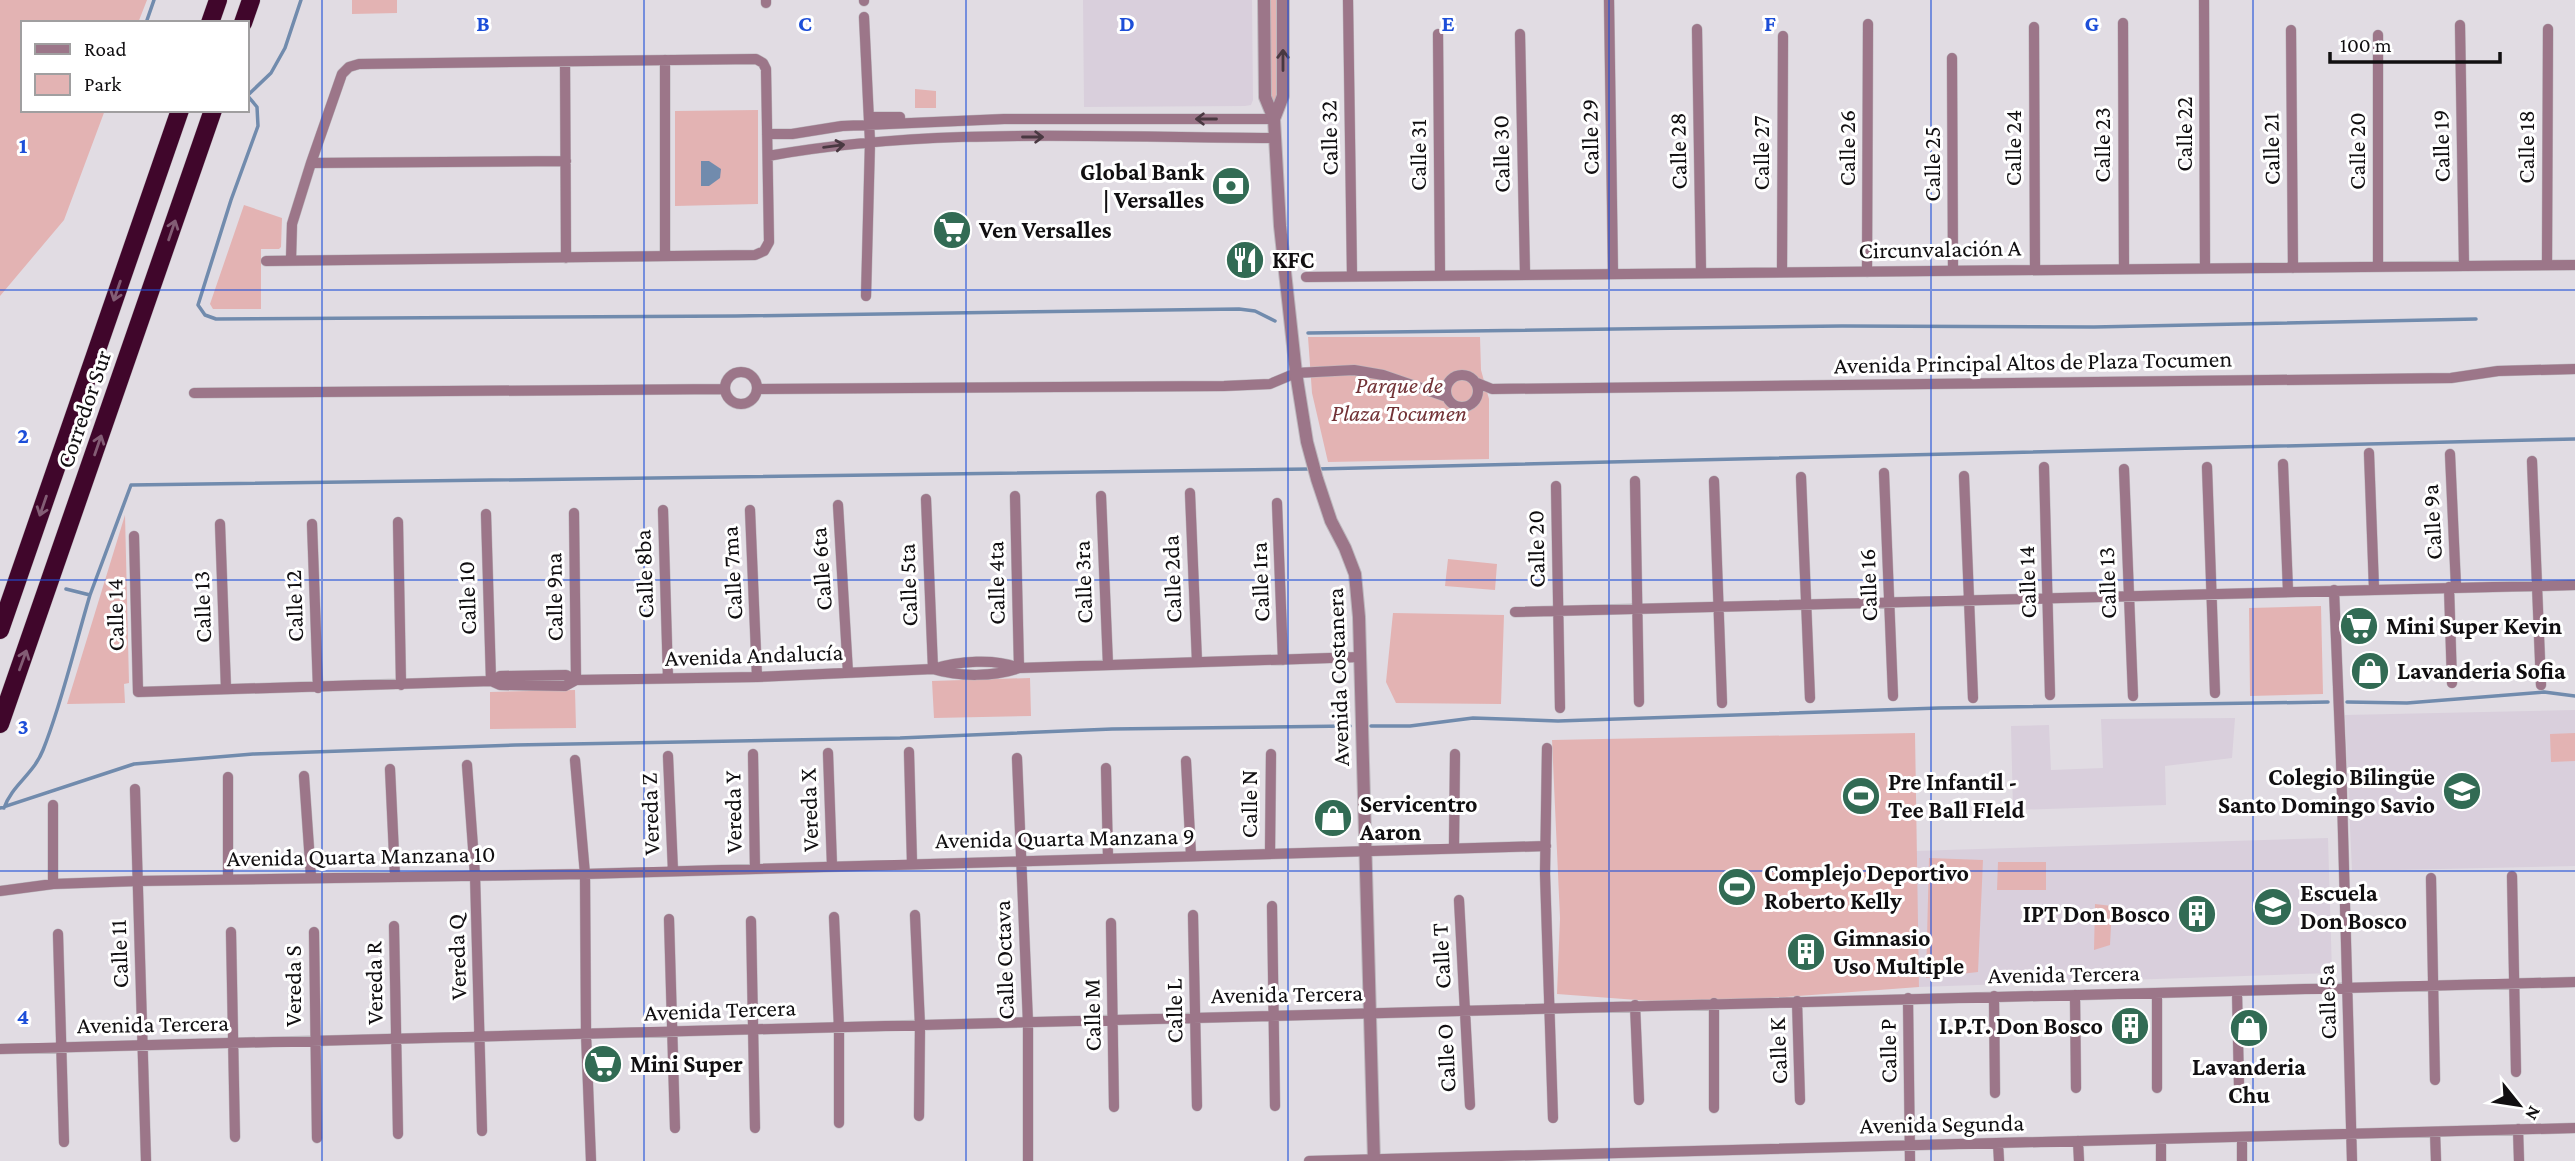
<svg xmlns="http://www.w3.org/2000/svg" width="2575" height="1161" viewBox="0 0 2575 1161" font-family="'Crimson Pro',serif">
	<rect width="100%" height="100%" fill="#e1dce3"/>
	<path fill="#d9cfdc" d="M1083,0H1252L1253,100L1251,105L1245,106L1084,107Z
		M2575,710V866L2352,871L2345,715Z
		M2235,718L2232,758L2165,766L2166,805L2013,810L2011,726L2049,725L2051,770L2103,768L2101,719Z
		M2328,838L2332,973L1919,987L1915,851Z"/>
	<path fill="#e3b3b3" d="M0,0H147L138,23H23V110H105L64,220L0,296Z
		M352,0H397V13L352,14Z
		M1270,0H1276L1278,99L1277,101L1271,100Z
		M915,89L936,91V108H915Z
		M758,110V204L675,206V111Z
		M244,205L282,218L281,247L279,249H261V309H213L210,304Z
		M1308,337H1480L1481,370L1489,399V459L1328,462L1312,393Z
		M125,515L129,683L124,684L125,703L67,704Z
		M1448,559L1497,564L1495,590L1445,586Z
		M2321,606L2323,694L2250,696L2249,608Z
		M1393,613L1504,615L1501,704L1396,703L1386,682Z
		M1030,678L1031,716L934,718L932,681Z
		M575,690L576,728L490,729V692Z
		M1915,733L1919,987L1691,1004L1557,994L1560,918L1552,740Z
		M2575,733V761L2551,762L2550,734Z
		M1929,858L1983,860L1978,972L1926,978Z
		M1998,862H2046V890H1997Z
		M2095,904L2112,906L2110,945L2094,950Z"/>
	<path fill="#718bad" d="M701,161H709L721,169L720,178L709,186H701Z"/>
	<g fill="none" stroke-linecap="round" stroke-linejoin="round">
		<path stroke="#718bad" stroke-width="3.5" d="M146,23L154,0
			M247,95L257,107L258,126L231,200L198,305L205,315L216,319L736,316L1239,309L1255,311L1275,321
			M248,95L271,73L285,48L301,0
			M1308,333L1842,326L2094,327L2476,319
			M1317,469L2575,439
			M66,589L90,595L131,485L1310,469
			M2347,702L2407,703L2544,692L2575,696
			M1371,726H1410L1473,718L1558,721L1939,708L2328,702
			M0,808L134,764L253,754L515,745L900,738L1112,729L1350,726
			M4,808C12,785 33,775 43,750C62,703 75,645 90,595"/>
		<g stroke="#bcb7bd" stroke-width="11">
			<path id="minor" d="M766,0V3
				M864,0V1
				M1348,0L1352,276
				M1609,0L1613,274
				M2204,0L2205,268
				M864,17L870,142L866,296
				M2123,23L2124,268
				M2460,25L2464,266
				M2034,27L2035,269
				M1697,29L1701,272
				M2291,30L2293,268
				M1438,34L1440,275
				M1520,34L1525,273
				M2378,35V267
				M1952,58L1953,270
				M665,60V255
				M565,62L566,258
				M869,117H900
				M767,134H792L842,126L1004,119H1274
				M768,156C934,126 1107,138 1275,138
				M311,163L566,161
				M266,261L755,255L764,251L769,242L766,69L763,63L756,59L359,64L349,67L342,74L311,163L292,224L291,260
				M2547,265L2548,29
				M1782,271L1783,36
				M1867,272L1868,24
				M1306,277L2575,265
				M725 388a16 16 0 1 1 32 0a16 16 0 1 1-32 0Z
				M1446 391a16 16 0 1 1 32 0a16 16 0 1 1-32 0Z
				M1475,382L1492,389L2451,378L2498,371L2575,369
				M757,389L1224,386L1270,384L1296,373L1354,370L1383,375L1447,397
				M194,393L725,389
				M2369,453L2374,589
				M2450,454L2456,587
				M2532,461L2541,685
				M2283,464L2288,591
				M2044,467L2050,695
				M2207,467L2215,693
				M2124,469L2133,696
				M1884,473L1893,696
				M1964,476L1973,698
				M1801,477L1810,698
				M1635,481L1639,702
				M1714,481L1722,703
				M1556,486L1560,708
				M1190,493L1197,662
				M1015,496L1019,668
				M1101,496L1108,665
				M926,499L933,669
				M1277,503L1283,660
				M838,505L848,673
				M663,510L668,678
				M750,510L757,677
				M574,513L576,680
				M486,514L491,681
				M398,522L401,685
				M220,524L226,689
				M312,524L318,688
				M134,536L138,692L491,681L500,676L566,675L576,680
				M2449,587L2452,683
				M2334,590L2341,760L2352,1161
				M1515,612L2575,585
				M933,669C959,677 994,677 1019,668L1360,657
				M491,681L500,685L565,686L576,680L757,677L933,669C958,661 995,658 1019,668
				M1547,748L1545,874L1553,1118
				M909,752L912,863
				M828,753L832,866
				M753,754L755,869
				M668,756L673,871
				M1017,758L1028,1023V1161
				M575,760L585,874L586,1034L591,1161
				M1186,761L1191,855
				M467,765L475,875L482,1131
				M1106,768L1108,858
				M390,769L395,876
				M304,776L311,877
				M228,777V878
				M135,789L146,1161
				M53,805V884
				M1454,847L1455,754
				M1270,853L1271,754
				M2512,876L2516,1072
				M2431,878L2435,1080
				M0,891L53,884L138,881L585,874L1546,846
				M1459,900L1470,1105
				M1272,906L1275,1106
				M915,915L920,1026L919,1116
				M1193,915L1197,1106
				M834,917L839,1028V1123
				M669,919L675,1128
				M751,921L755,1128
				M1111,923L1114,1107
				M394,926L398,1134
				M231,932L235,1137
				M314,932L317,1138
				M58,934L64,1142
				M2237,991L2239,1086
				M2157,993V1088
				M2075,995L2076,1088
				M1994,996L1995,1093
				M1908,998L1910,1161
				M1797,1001L1800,1100
				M1714,1003V1108
				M1635,1005L1639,1100
				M0,1049L2575,982
				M2518,1129L2519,1161
				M2435,1132L2436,1161
				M2242,1137V1161
				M2161,1139V1161
				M2078,1141L2079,1161
				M1998,1143L1999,1161
				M1309,1161L2575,1128"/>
		</g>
		<g stroke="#bcb7bd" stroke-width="14">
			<path id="tertiary" d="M1264,0L1265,97L1274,119L1280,226L1296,373L1307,442L1317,479L1331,521L1345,548L1355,574L1359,617L1374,1161
				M1274,119L1283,96V0"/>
		</g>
		<g stroke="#bcb7bd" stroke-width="19">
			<path id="motorway" d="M210,23L218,0
				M243,23L251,0
				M0,630L180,110
				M0,724L213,110"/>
		</g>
		<use href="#minor" stroke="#9c7689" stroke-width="10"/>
		<use href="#tertiary" stroke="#9c7689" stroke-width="12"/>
		<use href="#motorway" stroke="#40062b" stroke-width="18"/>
	</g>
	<defs><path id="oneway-shaft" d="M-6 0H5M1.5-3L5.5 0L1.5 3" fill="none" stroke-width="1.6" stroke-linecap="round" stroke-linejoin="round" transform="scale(1.75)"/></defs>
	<g stroke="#493841">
		<use href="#oneway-shaft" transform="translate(1283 60) rotate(-90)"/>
		<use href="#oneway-shaft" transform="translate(1206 119) rotate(-180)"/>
		<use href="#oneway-shaft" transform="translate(1033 137)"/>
		<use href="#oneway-shaft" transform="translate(834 146) rotate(-7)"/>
	</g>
	<g stroke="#835d75">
		<use href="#oneway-shaft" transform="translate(172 230) rotate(-71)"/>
		<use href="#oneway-shaft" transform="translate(117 291) rotate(109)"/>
		<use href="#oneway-shaft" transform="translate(98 445) rotate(-71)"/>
		<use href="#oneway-shaft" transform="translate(43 506) rotate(109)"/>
		<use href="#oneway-shaft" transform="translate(23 660) rotate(-70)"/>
	</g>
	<path fill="none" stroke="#1d4ed8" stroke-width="2" stroke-opacity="0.55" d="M322,0V1161M644,0V1161M966,0V1161M1288,0V1161M1609,0V1161M1931,0V1161M2253,0V1161M0,290H2575M0,580H2575M0,871H2575"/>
	<defs>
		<g id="bank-disc" transform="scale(2.0125)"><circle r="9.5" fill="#326b54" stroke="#fff"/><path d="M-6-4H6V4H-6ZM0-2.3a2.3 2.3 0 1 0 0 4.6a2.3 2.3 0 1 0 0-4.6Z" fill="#fff"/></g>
		<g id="supermarket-disc" transform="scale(2.0125)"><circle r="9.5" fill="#326b54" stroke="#fff"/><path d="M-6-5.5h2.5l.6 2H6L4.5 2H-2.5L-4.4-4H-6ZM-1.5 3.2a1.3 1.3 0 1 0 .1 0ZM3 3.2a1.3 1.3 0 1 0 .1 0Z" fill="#fff"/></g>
		<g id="restaurant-disc" transform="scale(2.0125)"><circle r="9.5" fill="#326b54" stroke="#fff"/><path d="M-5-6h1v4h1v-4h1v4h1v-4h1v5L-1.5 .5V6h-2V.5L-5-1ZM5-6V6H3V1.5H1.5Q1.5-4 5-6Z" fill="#fff"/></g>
		<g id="shop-disc" transform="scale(2.0125)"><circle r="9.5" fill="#326b54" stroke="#fff"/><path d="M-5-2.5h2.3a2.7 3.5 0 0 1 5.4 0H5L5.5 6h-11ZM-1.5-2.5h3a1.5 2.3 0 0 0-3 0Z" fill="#fff"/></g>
		<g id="school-disc" transform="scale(2.0125)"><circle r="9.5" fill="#326b54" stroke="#fff"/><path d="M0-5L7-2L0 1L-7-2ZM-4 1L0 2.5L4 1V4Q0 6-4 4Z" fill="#fff"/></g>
		<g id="stadium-disc" transform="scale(2.0125)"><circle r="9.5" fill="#326b54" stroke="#fff"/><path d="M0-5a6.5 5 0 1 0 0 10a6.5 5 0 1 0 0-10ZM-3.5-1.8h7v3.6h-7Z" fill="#fff"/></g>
		<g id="building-disc" transform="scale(2.0125)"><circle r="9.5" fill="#326b54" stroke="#fff"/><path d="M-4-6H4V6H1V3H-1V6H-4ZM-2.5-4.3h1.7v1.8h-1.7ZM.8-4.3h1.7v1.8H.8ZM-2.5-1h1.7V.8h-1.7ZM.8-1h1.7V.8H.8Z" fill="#fff"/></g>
	</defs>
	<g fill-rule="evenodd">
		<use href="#bank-disc" x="1231" y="186"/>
		<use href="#supermarket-disc" x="952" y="230"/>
		<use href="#restaurant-disc" x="1245" y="260"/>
		<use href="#supermarket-disc" x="2359" y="626"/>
		<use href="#shop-disc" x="2370" y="671"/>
		<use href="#school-disc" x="2462" y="791"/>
		<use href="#stadium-disc" x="1861" y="796"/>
		<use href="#shop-disc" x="1333" y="818"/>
		<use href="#stadium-disc" x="1737" y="887"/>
		<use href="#school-disc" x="2273" y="907"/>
		<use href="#building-disc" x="2197" y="914"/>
		<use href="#building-disc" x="1806" y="952"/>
		<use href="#building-disc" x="2130" y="1026"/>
		<use href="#shop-disc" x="2249" y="1028"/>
		<use href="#supermarket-disc" x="603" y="1064"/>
	</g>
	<g text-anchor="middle" stroke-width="6" stroke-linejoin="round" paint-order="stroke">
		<g font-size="24" fill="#110f11" stroke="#fff">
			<text transform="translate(2184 134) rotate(-90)" y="8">Calle 22</text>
			<text transform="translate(1590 137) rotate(-91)" y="8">Calle 29</text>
			<text transform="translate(1329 138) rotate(-91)" y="8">Calle 32</text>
			<text transform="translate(2102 145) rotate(-90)" y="8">Calle 23</text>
			<text transform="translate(2441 146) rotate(-91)" y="8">Calle 19</text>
			<text transform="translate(2526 147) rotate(-90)" y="8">Calle 18</text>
			<text transform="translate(1847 148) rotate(-90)" y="8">Calle 26</text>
			<text transform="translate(2013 148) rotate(-90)" y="8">Calle 24</text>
			<text transform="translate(2271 149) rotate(-91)" y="8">Calle 21</text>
			<text transform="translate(1678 151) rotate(-91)" y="8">Calle 28</text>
			<text transform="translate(2357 151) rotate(-90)" y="8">Calle 20</text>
			<text transform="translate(1761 153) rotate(-90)" y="8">Calle 27</text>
			<text transform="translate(1501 154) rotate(-91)" y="8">Calle 30</text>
			<text transform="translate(1418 155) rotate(-90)" y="8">Calle 31</text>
			<text transform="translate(1932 164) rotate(-90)" y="8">Calle 25</text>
			<text transform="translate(1940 249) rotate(-1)" y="8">Circunvalación A</text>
			<text transform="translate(2033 362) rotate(-1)" y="8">Avenida Principal Altos de Plaza Tocumen</text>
			<text transform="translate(84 409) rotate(-71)" y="8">Corredor Sur</text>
			<text transform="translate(2432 522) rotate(-93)" y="8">Calle 9a</text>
			<text transform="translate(1536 549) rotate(-91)" y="8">Calle 20</text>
			<text transform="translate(821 569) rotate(-94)" y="8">Calle 6ta</text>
			<text transform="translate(732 573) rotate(-93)" y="8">Calle 7ma</text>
			<text transform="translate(644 574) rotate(-92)" y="8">Calle 8ba</text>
			<text transform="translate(1172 579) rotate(-92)" y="8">Calle 2da</text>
			<text transform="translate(1083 582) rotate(-92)" y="8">Calle 3ra</text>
			<text transform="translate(1260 582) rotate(-92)" y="8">Calle 1ra</text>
			<text transform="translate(2027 582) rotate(-92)" y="8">Calle 14</text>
			<text transform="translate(996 583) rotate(-91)" y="8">Calle 4ta</text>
			<text transform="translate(2107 583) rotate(-92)" y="8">Calle 13</text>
			<text transform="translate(908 585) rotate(-92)" y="8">Calle 5ta</text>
			<text transform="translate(1868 585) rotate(-92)" y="8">Calle 16</text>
			<text transform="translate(554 597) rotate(-91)" y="8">Calle 9na</text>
			<text transform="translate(467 598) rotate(-92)" y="8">Calle 10</text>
			<text transform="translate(294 606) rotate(-92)" y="8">Calle 12</text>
			<text transform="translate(202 607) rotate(-92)" y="8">Calle 13</text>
			<text transform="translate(115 615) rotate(-91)" y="8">Calle 14</text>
			<text transform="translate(754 655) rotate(-2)" y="8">Avenida Andalucía</text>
			<text transform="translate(1338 677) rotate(-92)" y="8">Avenida Costanera</text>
			<text transform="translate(1249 804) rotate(-90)" y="8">Calle N</text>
			<text transform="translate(809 810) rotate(-92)" y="8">Vereda X</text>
			<text transform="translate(733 812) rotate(-91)" y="8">Vereda Y</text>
			<text transform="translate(650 814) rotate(-92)" y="8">Vereda Z</text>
			<text transform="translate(1065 838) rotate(-1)" y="8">Avenida Quarta Manzana 9</text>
			<text transform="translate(361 856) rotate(-1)" y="8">Avenida Quarta Manzana 10</text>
			<text transform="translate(119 954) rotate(-92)" y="8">Calle 11</text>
			<text transform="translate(1441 956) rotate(-93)" y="8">Calle T</text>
			<text transform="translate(457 957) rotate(-92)" y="8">Vereda Q</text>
			<text transform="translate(1004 960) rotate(-92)" y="8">Calle Octava</text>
			<text transform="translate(2064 974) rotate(-1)" y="8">Avenida Tercera</text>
			<text transform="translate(374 983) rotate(-91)" y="8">Vereda R</text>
			<text transform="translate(293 986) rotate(-90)" y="8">Vereda S</text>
			<text transform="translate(1287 994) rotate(-1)" y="8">Avenida Tercera</text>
			<text transform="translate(2327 1002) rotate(-92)" y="8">Calle 5a</text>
			<text transform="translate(720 1010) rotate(-2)" y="8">Avenida Tercera</text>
			<text transform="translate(1174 1011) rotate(-91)" y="8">Calle L</text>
			<text transform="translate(1092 1015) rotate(-91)" y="8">Calle M</text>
			<text transform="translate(153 1024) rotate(-1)" y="8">Avenida Tercera</text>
			<text transform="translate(1778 1051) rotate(-92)" y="8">Calle K</text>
			<text transform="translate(1888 1051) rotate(-91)" y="8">Calle P</text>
			<text transform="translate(1446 1058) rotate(-93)" y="8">Calle O</text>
			<text transform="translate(1942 1124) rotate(-1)" y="8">Avenida Segunda</text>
		</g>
		<g font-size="24" font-weight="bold" fill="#110f11" stroke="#fff" text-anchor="start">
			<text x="1204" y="180" text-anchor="end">Global Bank<tspan x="1204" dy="28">| Versalles</tspan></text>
			<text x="979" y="238">Ven Versalles</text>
			<text x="1272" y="268">KFC</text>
			<text x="2386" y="634">Mini Super Kevin</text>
			<text x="2397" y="679">Lavanderia Sofia</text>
			<text x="2435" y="785" text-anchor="end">Colegio Bilingüe<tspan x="2435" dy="28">Santo Domingo Savio</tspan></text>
			<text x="1888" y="790">Pre Infantil -<tspan x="1888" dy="28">Tee Ball FIeld</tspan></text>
			<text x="1360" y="812">Servicentro<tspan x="1360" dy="28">Aaron</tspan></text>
			<text x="1764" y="881">Complejo Deportivo<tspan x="1764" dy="28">Roberto Kelly</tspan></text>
			<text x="2300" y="901">Escuela<tspan x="2300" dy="28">Don Bosco</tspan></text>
			<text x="2170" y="922" text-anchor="end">IPT Don Bosco</text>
			<text x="1833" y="946">Gimnasio<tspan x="1833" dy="28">Uso Multiple</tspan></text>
			<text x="2103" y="1034" text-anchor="end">I.P.T. Don Bosco</text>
			<text x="630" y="1072">Mini Super</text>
			<text x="2249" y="1075" text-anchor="middle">Lavanderia<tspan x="2249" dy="28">Chu</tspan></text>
		</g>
		<g font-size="24" font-style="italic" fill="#723236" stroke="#fff">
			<text x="1399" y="393">Parque de<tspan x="1399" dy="28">Plaza Tocumen</tspan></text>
		</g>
	</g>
	<g font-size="23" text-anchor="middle" font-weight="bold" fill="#1d4ed8" stroke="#fff" stroke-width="6" stroke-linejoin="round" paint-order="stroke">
		<text x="483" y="31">B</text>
		<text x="805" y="31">C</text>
		<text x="1127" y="31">D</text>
		<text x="1448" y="31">E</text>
		<text x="1770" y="31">F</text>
		<text x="2092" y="31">G</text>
		<text x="23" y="153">1</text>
		<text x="23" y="443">2</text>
		<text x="23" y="734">3</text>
		<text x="23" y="1024">4</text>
	</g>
	<rect x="21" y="21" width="228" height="91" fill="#ffffff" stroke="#a09fa0" stroke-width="2"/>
	<rect x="35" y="44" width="35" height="10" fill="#9c7689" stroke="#a09fa0" stroke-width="2"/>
	<text x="84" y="56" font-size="21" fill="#110f11">Road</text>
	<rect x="35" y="74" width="35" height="21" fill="#e3b3b3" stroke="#a09fa0" stroke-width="2"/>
	<text x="84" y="91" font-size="21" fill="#110f11">Park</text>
	<g transform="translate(2519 1105) rotate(120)" stroke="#ffffff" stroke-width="5" paint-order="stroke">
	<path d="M0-5L12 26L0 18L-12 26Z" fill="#110f11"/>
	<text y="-10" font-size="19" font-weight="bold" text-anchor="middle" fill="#110f11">N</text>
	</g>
	<path d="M2330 52v10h170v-10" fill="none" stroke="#110f11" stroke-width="3.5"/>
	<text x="2340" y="52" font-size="21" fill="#110f11" stroke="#ffffff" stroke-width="5" paint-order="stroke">100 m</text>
</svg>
